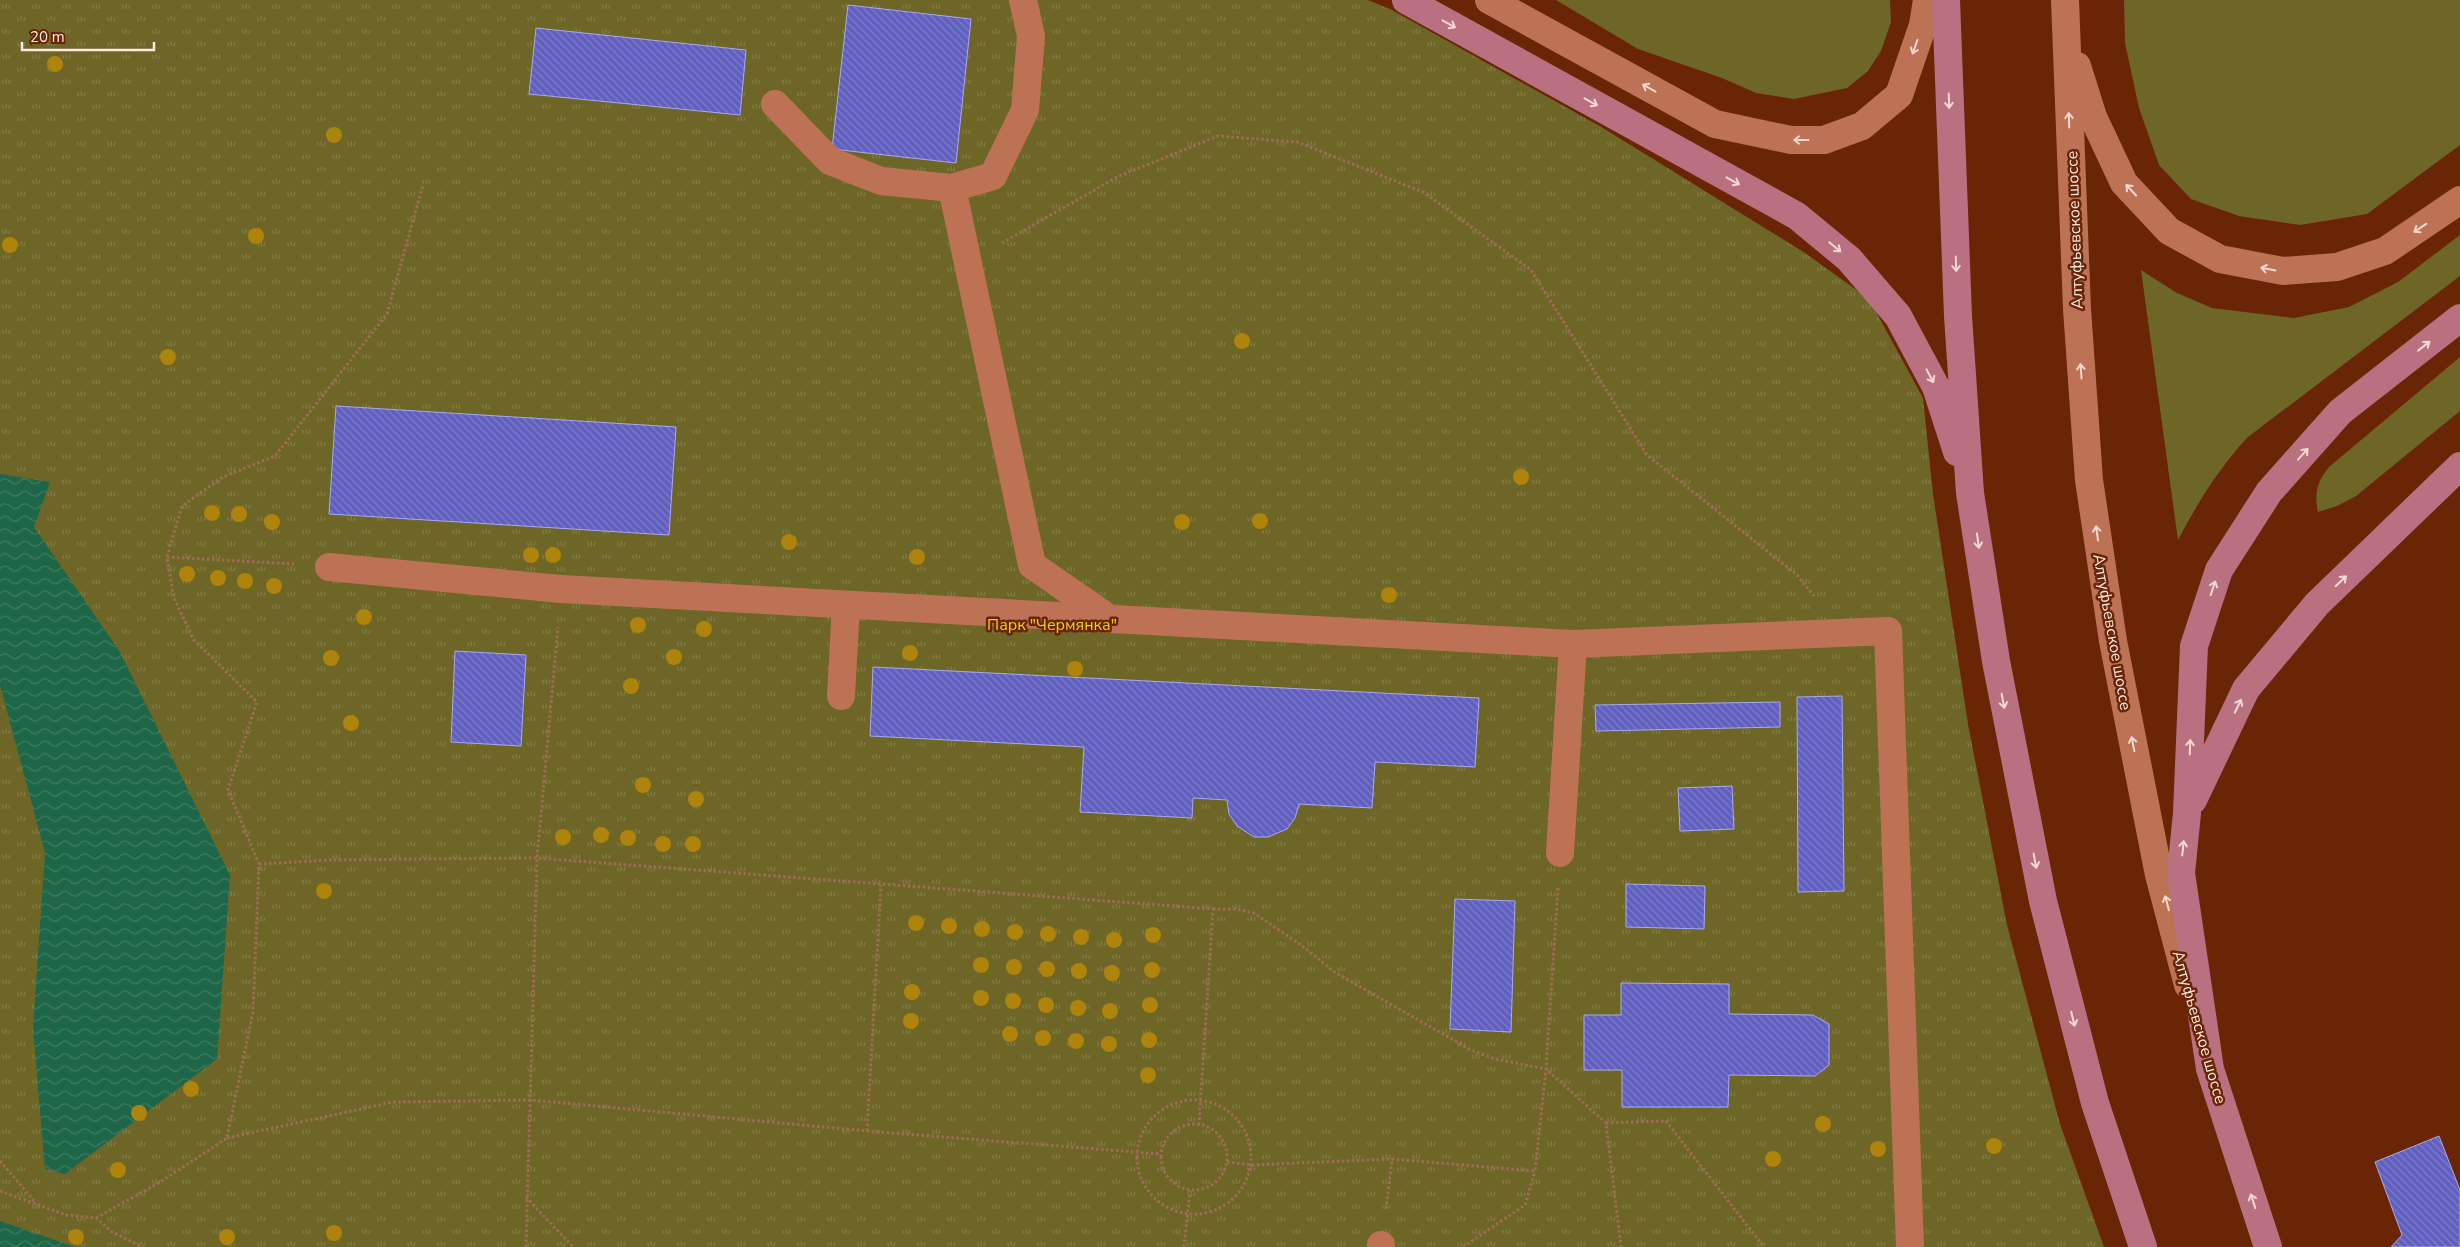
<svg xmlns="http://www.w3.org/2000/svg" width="2460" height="1247" viewBox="0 0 2460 1247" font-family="'Nunito Sans',sans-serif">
	<defs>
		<pattern id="park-tufts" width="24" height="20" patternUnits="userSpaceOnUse" patternTransform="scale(1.25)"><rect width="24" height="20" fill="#6e6627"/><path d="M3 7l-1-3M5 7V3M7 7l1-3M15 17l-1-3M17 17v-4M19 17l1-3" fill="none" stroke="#847c46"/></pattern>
		<pattern id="water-waves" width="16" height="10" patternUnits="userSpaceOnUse" patternTransform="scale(1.25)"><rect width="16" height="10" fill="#1d6647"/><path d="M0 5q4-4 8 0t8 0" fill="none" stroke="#3f7c61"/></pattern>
		<pattern id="building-back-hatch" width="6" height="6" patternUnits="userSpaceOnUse" patternTransform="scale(1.25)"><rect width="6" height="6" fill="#605ebe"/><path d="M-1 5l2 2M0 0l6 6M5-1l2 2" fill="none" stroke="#807dc9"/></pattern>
	</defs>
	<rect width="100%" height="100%" fill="#692505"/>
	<path fill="#6e6627" d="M1556,0H1890L1891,22L1881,51L1868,71L1847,88L1794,99L1756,93L1722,78L1638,49Z
		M2124,0H2460V145L2367,214L2300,225L2239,216L2191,199L2159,165L2139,108L2125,43Z
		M2460,235V276L2248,437C2219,468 2198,502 2178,540L2141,270L2177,293L2212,308L2294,318L2349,307L2398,282Z
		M2460,357V411L2356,496L2337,506L2318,512C2314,493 2317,482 2329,467Z"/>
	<path fill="url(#park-tufts)" d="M0,0H1368L1392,10L1603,128L1805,253L1869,299L1923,398L1933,494L1968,724L2007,925L2060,1124L2104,1247H0Z"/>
	<path fill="url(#water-waves)" d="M0,474L50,482L34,527L120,652L230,875L217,1059L65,1174L45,1169L33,1028L45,853L0,685Z
		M0,1221L75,1247H0Z"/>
	<path fill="url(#building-back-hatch)" stroke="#a7abf4" d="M848,5L971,19L956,163L832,149Z
		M536,28L746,50L740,115L529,94Z
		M336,406L676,427L669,535L329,514Z
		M455,651L526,655L521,746L451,742Z
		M873,667L1479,698L1475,767L1375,762L1372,808L1299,804L1295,818L1287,829L1268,837H1254L1237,826L1229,814L1227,800L1193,798L1192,818L1080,812L1084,747L870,736Z
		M1842,696L1844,891L1798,892L1797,697Z
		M1780,702V727L1596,731L1595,705Z
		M1732,786L1734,829L1680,831L1678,788Z
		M1626,884L1705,886L1704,929L1626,927Z
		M1455,899L1515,901L1511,1032L1450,1029Z
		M1621,983L1729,984V1014L1813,1015L1829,1024V1065L1815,1076L1729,1075L1728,1107H1622V1070H1584V1015H1621Z
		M2439,1136L2460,1190V1247H2391L2402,1235L2375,1162Z"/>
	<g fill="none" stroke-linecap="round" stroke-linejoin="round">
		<path stroke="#9f6d57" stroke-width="3" stroke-dasharray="2.5 2.5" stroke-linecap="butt" d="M1002,243L1117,177L1218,136L1297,142L1423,192L1531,270L1647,455L1797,575L1814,596
			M167,557L294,564
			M259,864L330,860L537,858L1213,909L1199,1124
			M1558,888L1546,1069L1606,1123L1621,1247
			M1213,909H1236L1254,913L1301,945L1336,973L1471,1050L1495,1059L1546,1069L1535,1171L1392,1159L1386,1209
			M1137 1157a57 57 0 1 1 114 0a57 57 0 1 1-114 0Z
			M1606,1123L1666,1121L1764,1247
			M1161 1157a33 33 0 1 1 66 0a33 33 0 1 1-66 0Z
			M867,1131L881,885
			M227,1138L393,1102L531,1100L867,1131L1160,1154
			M0,1161L35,1202
			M1227,1162L1252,1165L1392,1159
			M0,1191L66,1215L96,1218L112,1232L143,1247
			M526,1197L573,1247
			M96,1218L162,1181L227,1138L253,1012L259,864L228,790L257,702L194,640L174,598L167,557L182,506L223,477L275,456L387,314L423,185
			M526,1247L537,858L558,627
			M1184,1247L1190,1191
			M1463,1247L1525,1205L1535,1171"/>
		<path stroke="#be7255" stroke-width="28" d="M1489,0L1715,124L1791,140H1824L1862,126L1899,95L1923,25L1927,0
			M2065,0L2077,309L2089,480L2113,641L2159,875L2188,985
			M2077,66L2093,117L2124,183L2169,231L2220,259L2283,271L2337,267L2385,251L2460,200
			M775,104L830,161L881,181L952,188L993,176L1025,110L1031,36L1023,0
			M952,188L1032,565L1110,619
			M329,567L561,589L1573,644L1888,631L1910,1247
			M841,696L846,605
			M1560,853L1573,644
			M1381,1247V1245"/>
		<path stroke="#b97181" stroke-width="28" d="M1406,0L1797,216L1849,259L1898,316L1936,387L1957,452
			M1946,0L1958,316L1970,493L1996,661L2043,901L2095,1103L2143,1247
			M2193,800L2246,689L2317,604L2460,466
			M2268,1247L2210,1069L2181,873L2187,813L2194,646L2219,570L2269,492L2340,412L2460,318"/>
	</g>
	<g fill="#af840d">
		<circle cx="55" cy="64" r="8"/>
		<circle cx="334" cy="135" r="8"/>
		<circle cx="256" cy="236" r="8"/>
		<circle cx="10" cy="245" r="8"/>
		<circle cx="1242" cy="341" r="8"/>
		<circle cx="168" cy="357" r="8"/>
		<circle cx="1521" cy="477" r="8"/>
		<circle cx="212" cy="513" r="8"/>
		<circle cx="239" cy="514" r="8"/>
		<circle cx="1260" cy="521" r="8"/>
		<circle cx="272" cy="522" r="8"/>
		<circle cx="1182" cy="522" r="8"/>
		<circle cx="789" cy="542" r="8"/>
		<circle cx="531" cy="555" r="8"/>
		<circle cx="553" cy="555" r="8"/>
		<circle cx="917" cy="557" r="8"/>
		<circle cx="187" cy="574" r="8"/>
		<circle cx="218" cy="578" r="8"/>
		<circle cx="245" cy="581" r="8"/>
		<circle cx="274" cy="586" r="8"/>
		<circle cx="1389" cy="595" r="8"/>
		<circle cx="364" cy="617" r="8"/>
		<circle cx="638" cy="625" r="8"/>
		<circle cx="704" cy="629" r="8"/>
		<circle cx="910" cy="653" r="8"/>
		<circle cx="674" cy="657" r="8"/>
		<circle cx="331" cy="658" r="8"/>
		<circle cx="1075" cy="669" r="8"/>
		<circle cx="631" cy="686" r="8"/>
		<circle cx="351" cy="723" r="8"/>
		<circle cx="643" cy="785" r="8"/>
		<circle cx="696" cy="799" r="8"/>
		<circle cx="601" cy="835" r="8"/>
		<circle cx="563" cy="837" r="8"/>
		<circle cx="628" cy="838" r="8"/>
		<circle cx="663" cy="844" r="8"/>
		<circle cx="693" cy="844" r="8"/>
		<circle cx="324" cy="891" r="8"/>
		<circle cx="916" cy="923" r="8"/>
		<circle cx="949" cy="926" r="8"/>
		<circle cx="982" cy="929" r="8"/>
		<circle cx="1015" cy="932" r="8"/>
		<circle cx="1048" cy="934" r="8"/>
		<circle cx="1153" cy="935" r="8"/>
		<circle cx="1081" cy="937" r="8"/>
		<circle cx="1114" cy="940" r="8"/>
		<circle cx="981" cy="965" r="8"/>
		<circle cx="1014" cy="967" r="8"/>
		<circle cx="1047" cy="969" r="8"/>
		<circle cx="1152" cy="970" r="8"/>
		<circle cx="1079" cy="971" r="8"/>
		<circle cx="1112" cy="973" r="8"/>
		<circle cx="912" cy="992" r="8"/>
		<circle cx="981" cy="998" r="8"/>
		<circle cx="1013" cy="1001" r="8"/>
		<circle cx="1046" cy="1005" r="8"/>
		<circle cx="1150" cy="1005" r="8"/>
		<circle cx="1078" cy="1008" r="8"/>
		<circle cx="1110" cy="1011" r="8"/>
		<circle cx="911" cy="1021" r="8"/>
		<circle cx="1010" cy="1034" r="8"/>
		<circle cx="1043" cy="1038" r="8"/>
		<circle cx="1149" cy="1040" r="8"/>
		<circle cx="1076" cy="1041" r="8"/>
		<circle cx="1109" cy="1044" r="8"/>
		<circle cx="1148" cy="1075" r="8"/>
		<circle cx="191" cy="1089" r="8"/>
		<circle cx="139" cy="1113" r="8"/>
		<circle cx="1823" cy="1124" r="8"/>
		<circle cx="1994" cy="1146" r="8"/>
		<circle cx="1878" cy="1149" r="8"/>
		<circle cx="1773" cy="1159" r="8"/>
		<circle cx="118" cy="1170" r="8"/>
		<circle cx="334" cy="1233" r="8"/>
		<circle cx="76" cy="1237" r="8"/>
		<circle cx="227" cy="1237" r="8"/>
	</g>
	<defs><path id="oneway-shaft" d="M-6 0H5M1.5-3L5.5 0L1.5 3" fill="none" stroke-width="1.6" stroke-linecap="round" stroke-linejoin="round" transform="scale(1.25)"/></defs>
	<g stroke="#f2d8d5">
		<use href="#oneway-shaft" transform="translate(1449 24) rotate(29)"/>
		<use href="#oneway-shaft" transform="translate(1949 101) rotate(88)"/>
		<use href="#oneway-shaft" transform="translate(1591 102) rotate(29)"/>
		<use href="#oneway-shaft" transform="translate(1733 181) rotate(29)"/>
		<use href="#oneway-shaft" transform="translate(1835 247) rotate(39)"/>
		<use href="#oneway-shaft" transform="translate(1956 264) rotate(88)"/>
		<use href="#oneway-shaft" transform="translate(2424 346) rotate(-38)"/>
		<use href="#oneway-shaft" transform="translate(1930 376) rotate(62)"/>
		<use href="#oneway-shaft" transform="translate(2303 454) rotate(-48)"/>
		<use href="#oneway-shaft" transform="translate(1978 541) rotate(82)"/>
		<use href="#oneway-shaft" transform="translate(2341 581) rotate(-44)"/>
		<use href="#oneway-shaft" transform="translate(2213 588) rotate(-72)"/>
		<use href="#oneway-shaft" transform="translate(2003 701) rotate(79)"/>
		<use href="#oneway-shaft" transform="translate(2238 706) rotate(-64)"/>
		<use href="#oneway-shaft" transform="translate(2190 747) rotate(-88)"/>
		<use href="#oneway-shaft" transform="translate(2183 848) rotate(-84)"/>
		<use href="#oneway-shaft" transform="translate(2035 861) rotate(79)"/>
		<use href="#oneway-shaft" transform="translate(2073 1019) rotate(76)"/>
		<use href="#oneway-shaft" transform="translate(2253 1201) rotate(-108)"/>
	</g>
	<g stroke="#f3d8cf">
		<use href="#oneway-shaft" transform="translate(1915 47) rotate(109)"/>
		<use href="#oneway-shaft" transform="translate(1649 88) rotate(-151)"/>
		<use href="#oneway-shaft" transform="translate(2069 120) rotate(-92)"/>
		<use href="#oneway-shaft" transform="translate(1801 140) rotate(-180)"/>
		<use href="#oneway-shaft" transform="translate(2131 190) rotate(-133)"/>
		<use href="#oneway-shaft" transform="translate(2420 228) rotate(146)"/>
		<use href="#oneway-shaft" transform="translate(2268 269) rotate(-169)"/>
		<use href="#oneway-shaft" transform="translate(2081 371) rotate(-94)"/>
		<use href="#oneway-shaft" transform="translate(2097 533) rotate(-98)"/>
		<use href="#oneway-shaft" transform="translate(2133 744) rotate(-101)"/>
		<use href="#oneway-shaft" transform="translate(2167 903) rotate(-105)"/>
	</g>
	<g text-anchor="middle" stroke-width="5" stroke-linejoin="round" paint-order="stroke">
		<g font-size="16" fill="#fceae4" stroke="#692505">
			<text transform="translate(2074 230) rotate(-92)" y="6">Алтуфьевское шоссе</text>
			<text transform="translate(2113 632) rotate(80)" y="6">Алтуфьевское шоссе</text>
			<text transform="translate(2200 1027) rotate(74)" y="6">Алтуфьевское шоссе</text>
		</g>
		<g font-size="16" fill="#e8d213" stroke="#692505">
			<text x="1052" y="630">Парк "Чермянка"</text>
		</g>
	</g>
	<path d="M22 42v8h132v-8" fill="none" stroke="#fceae4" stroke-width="2.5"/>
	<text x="30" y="42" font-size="15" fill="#fceae4" stroke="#692505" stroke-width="4" paint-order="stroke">20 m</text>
</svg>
